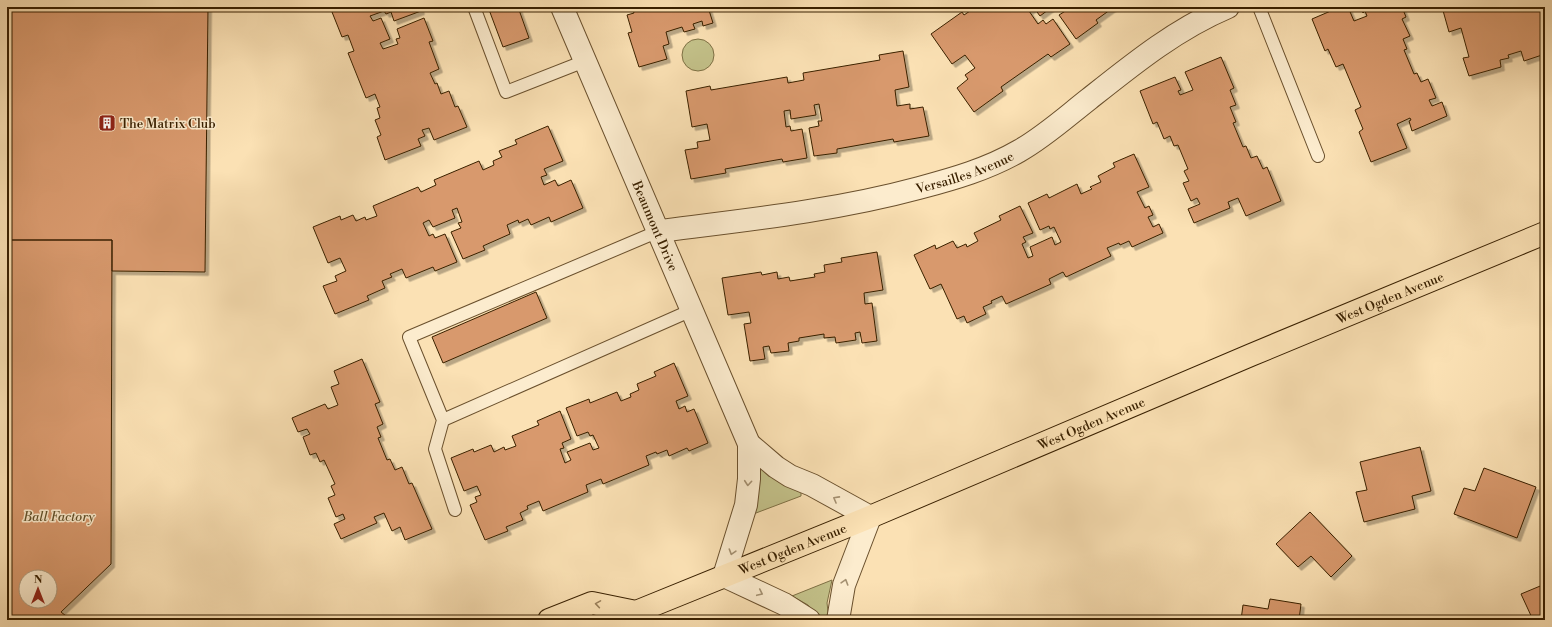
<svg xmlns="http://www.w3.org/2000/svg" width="1552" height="627" viewBox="0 0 1552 627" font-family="'Libre Bodoni',serif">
	<defs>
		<filter id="shadow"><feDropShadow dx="3.5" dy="3.5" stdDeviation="0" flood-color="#0004"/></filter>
	</defs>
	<rect width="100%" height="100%" fill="#fbe1b4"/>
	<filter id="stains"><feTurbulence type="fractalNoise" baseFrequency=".005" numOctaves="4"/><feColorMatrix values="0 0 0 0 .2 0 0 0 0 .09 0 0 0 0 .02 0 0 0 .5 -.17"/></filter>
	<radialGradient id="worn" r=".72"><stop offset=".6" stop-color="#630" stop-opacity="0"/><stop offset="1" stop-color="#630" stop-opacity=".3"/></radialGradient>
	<path fill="#c3c189" stroke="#7e7044" d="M682 55a16 16 0 1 1 32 0a16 16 0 1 1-32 0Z
		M758,466L798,489L801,493V496L756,513L752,512Z
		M832,580L827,603L829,620H820L808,605L792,596Z"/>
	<path fill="#d8996d" stroke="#392000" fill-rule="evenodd" filter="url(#shadow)" d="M7,7H208L205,272L112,271V240H7Z
		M330,7H420L421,11L394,21L391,12L386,14L384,11L370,16L373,21L381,18L390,39L380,43L383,49L398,44L396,39L400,38L397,29L424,18L433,41L429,42L439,69L430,73L435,84L437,83L441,94L449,91L455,107L458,106L467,127L434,140L429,128L422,130L425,136L418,139L421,146L385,160L377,137L381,135L375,120L380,118L377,108L380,107L375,94L366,98L348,53L354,51L348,35L342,37Z
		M488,7H518L529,38L503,47Z
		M632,7H708L713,23L703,26L702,21L693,24L695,29L684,32L682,27L666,32L669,44L663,46L667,59L639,67L628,33L632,32L627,15L634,13Z
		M976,7H1052L1040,16L1034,8L1029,11L1038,24L1043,20L1046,24L1053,19L1070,44L1051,57L1048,54L1001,87L1003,91L974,112L957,88L968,79L965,75L975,68L965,55L952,64L931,34L962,12L964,15Z
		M1065,7H1114L1096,20L1098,23L1076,39L1059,15L1067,10Z
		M1340,7H1348L1354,21L1367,16L1365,11L1363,13L1360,7H1402L1406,17L1402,19L1410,36L1403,39L1407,49L1404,50L1414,74L1417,73L1421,82L1428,79L1436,98L1429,100L1432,106L1442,102L1447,116L1412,131L1409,121L1411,120L1410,118L1397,124L1407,148L1371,162L1359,132L1363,129L1355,110L1361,107L1343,64L1336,67L1328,49L1325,51L1312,19Z
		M1442,7H1545V54L1524,61L1521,51L1508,55L1509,58L1500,60L1501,67L1469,76L1463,58L1469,57L1461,28L1449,32Z
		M903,51L909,87L895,90L897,106L910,104V109L923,107L929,136L894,142L893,139L837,149V153L814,156L809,128L819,126L818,121H822L819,104L814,105L816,115L791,119L790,110L784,111L786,127L790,126L791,131L802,129L807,158L783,162L782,159L725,169L726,173L691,179L685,150L698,148L697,142L710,140L707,124L692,127L686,91L710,86L711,90L787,77L788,83L804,80L803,73L880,60L879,55Z
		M1221,57L1234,88L1230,90L1236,105L1230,107L1236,122L1233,123L1243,147L1246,146L1251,158L1257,156L1263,169L1267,167L1281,201L1246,216L1238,198L1228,202L1230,208L1194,223L1188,209L1200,204L1197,198L1191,201L1183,183L1189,181L1184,171L1188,169L1178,145L1174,146L1170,136L1164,139L1157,122L1153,124L1140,91L1175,77L1181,90L1178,91L1180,95L1193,90L1185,72Z
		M548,126L563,161L544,169L547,175L541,177L544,185L555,180L558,186L571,180L583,208L551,222L549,217L531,225L528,219L519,223L518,220L507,225L510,234L483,246L485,250L463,259L451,232L461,228L458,223L462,222L457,208L452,210L455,218L433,227L429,220L423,223L429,236L433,234L435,238L445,234L457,262L435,271L433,267L406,278L402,269L390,274L392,277L382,281L385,288L367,296L369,300L335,314L323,286L337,281L335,276L346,271L340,258L328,263L313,227L340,216L341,220L353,215L356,221L365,217L366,220L377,216L373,206L418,187L421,192L436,185L434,180L479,161L483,170L494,165L493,161L502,157L499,151L517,144L515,140Z
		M1134,154L1149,187L1137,192L1145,208L1149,206L1153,215L1148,217L1153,227L1159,224L1163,233L1132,247L1129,241L1120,245L1119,243L1107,248L1111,256L1066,277L1063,272L1049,279L1051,284L1006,304L1002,296L991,301L992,303L983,307L986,314L967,323L964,316L957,319L941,284L930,289L914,255L935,245L936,249L953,241L957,248L966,244L967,247L978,241L974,233L1001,220L999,216L1020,206L1033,233L1023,237L1026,242L1022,244L1028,258L1033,256L1030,247L1052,237L1055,245L1061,242L1054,227L1050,229L1049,226L1040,230L1028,203L1047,194L1049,198L1077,184L1081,194L1092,189L1090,187L1101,182L1098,176L1115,167L1113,163Z
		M7,240H112L111,564L61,612L71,620H7ZM26,577H50V601H26Z
		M877,252L883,290L864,293L865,304L872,303L877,341L862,343L860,332L855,333L856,340L836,343L835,337L824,338V334L799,338V341L788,343L789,351L771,353L769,346L763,347L765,359L750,361L744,324L751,323L749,312L728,315L722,278L761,272L762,275L777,272L778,279L789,277L790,281L815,277L814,274L825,272L824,265L842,262L841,258Z
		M536,292L547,318L443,363L432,337Z
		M362,359L380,402L375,404L383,424L377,427L381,437L378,438L387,460L390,459L395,470L402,467L409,484L412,483L432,529L405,540L400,527L392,531L384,513L374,517L377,523L341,539L334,524L345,519L343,514L336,517L328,498L335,495L331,486L335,484L324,460L320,462L316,453L310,455L303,437L310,434L307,429L298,432L292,418L325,404L328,409L338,405L331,387L339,384L334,371Z
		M674,363L688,396L676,401L679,409L685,406L687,412L694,409L708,443L689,451L687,448L669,456L667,450L657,454L656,452L646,456L649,465L603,484L601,479L586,485L588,492L543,511L539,501L527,506L528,509L520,513L523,520L506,527L508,531L485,540L470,505L477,502L475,497L481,495L477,486L464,491L451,458L473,449L474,452L491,445L494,452L504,447L505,450L516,446L512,436L539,425L537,421L560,411L571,439L562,443L564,448L560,449L565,463L571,460L567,452L590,443L593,450L599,448L593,435L590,436L588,432L577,436L566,408L589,399L590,403L617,392L621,401L631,397L630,394L639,390L637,384L656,376L654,372Z
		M1420,447L1431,491L1412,496L1415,509L1364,522L1356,492L1367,490L1360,462Z
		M1484,468L1536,487L1517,538L1454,514L1464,488L1475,491Z
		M1310,512L1352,556L1331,577L1311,556L1298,567L1276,544Z
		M1545,584V615L1533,620L1521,594Z
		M1270,599L1301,604L1299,620H1241L1243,605L1268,609Z"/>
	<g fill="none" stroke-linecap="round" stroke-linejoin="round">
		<g stroke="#6a502d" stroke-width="14">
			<path id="lane" d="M474,7L506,92L585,61
				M1259,7L1318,156
				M659,231L409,337L443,420L692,310
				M443,420L435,449L455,510"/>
		</g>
		<g stroke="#6a502d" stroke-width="24">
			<g id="street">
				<path id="s1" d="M562,7L749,444V479L746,505L724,576L784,604L809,620"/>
				<path id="s2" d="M659,231C746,220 834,211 919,188C953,179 988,169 1019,151C1044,137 1066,117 1089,99C1133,64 1176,29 1228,7"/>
				<path d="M749,444L776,467L790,476L812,485L870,517L844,585L838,620"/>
			</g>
		</g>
		<g stroke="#392000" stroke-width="24">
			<g id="primary">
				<path id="s3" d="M549,620L592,603L636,612L870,517L1251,355L1545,233"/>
			</g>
		</g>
		<use href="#lane" stroke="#fcecce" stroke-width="12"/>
		<use href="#street" stroke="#fcecce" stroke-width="22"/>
		<use href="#primary" stroke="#fbe1b4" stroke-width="22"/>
	</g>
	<defs><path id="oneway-chevron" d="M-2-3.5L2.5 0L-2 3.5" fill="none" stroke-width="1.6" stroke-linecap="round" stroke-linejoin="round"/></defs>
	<g stroke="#a49071">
		<use href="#oneway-chevron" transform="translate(748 483) rotate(95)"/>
		<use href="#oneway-chevron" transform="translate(836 499) rotate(-151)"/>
		<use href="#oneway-chevron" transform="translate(732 552) rotate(107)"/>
		<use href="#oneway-chevron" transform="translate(845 582) rotate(-73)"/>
		<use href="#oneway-chevron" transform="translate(760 593) rotate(25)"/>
	</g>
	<use stroke="#9a805a" href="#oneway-chevron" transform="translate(598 604) rotate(-171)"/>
	<defs>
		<g id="building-square" transform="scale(0.9)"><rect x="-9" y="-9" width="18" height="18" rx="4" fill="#8f2418" stroke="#fcecce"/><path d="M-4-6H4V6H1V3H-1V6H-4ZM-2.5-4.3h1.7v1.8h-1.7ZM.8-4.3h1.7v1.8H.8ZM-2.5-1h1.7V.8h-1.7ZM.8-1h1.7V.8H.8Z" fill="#fff"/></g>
	</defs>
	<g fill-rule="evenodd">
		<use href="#building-square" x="107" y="123"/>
	</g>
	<g text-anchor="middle" stroke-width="3" stroke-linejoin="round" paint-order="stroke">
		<g font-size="13" fill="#392000" stroke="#fcecce" text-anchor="start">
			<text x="120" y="128">The Matrix Club</text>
		</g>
		<g font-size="13" fill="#392000" stroke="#fcecce">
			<text dy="5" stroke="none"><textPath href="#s2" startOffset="312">Versailles Avenue</textPath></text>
			<text dy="5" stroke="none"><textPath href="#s1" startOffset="238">Beaumont Drive</textPath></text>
			<text dy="5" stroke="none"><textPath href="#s3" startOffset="908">West Ogden Avenue</textPath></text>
			<text dy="5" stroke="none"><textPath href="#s3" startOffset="584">West Ogden Avenue</textPath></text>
			<text dy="5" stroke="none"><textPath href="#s3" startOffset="260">West Ogden Avenue</textPath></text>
		</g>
		<g font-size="13" font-style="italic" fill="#625029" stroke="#fcecce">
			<text x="59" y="521">Ball Factory</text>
		</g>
	</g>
	<rect width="1552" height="627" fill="none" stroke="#fbe1b4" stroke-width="24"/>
	<rect x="8" y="8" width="1536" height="611" fill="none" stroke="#392000" stroke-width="2"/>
	<rect x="12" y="12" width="1528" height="603" fill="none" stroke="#392000"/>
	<g transform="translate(38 589)"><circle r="19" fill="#fcecce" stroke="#ae9a7c"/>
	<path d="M0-3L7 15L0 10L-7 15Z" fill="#8f2418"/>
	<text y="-6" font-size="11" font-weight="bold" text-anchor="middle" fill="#392000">N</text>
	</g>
	<rect width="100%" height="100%" filter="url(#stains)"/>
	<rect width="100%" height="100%" fill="url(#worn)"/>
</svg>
